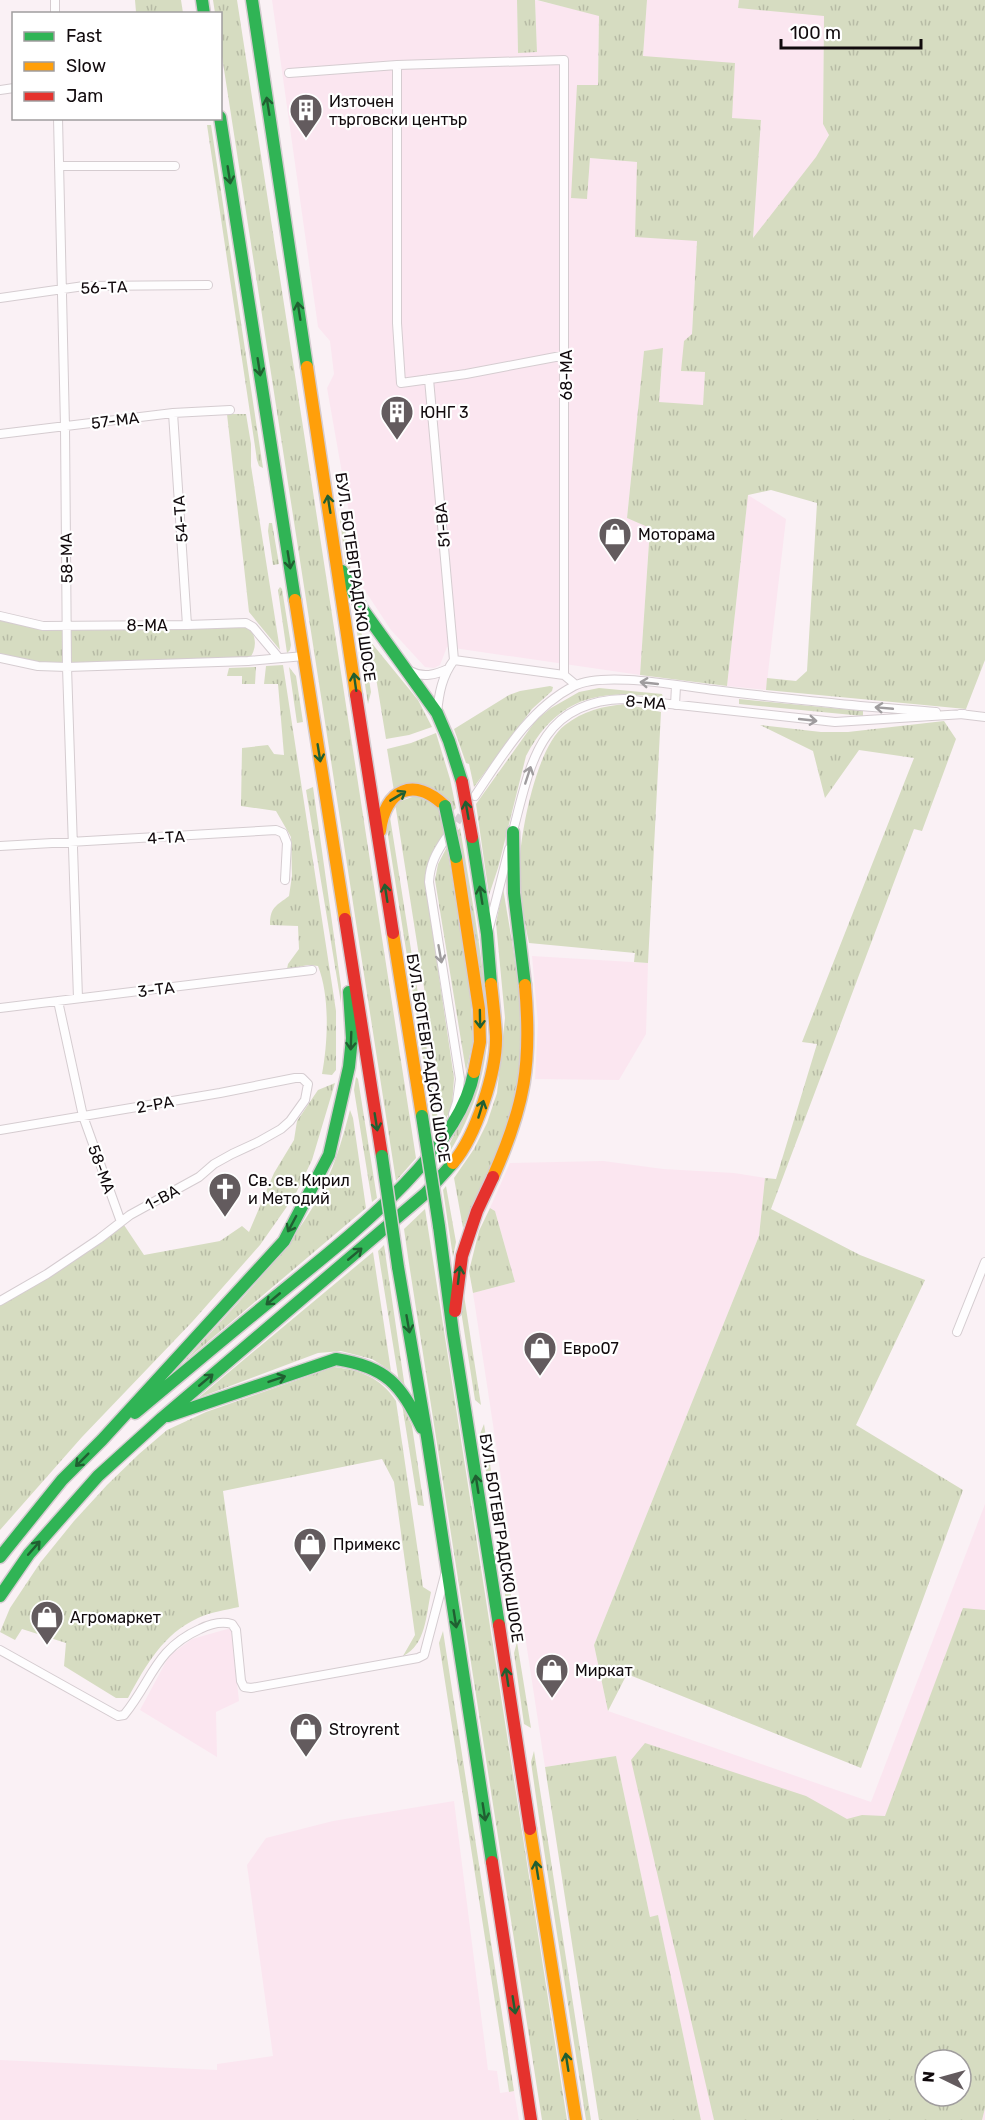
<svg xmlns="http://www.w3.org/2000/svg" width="985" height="2120" viewBox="0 0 985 2120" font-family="Rubik,sans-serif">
	<defs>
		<pattern id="grass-tufts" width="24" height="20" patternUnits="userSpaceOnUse" patternTransform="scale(1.5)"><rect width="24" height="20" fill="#d6dcc1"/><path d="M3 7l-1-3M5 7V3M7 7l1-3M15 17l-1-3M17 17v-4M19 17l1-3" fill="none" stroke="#b7bba5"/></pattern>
	</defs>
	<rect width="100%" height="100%" fill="#faf1f5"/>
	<path fill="#fbe6f0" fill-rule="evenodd" d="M272,0H517L518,52L537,51L535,0L599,15L598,85H577L587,199L590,158L637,162L697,240L692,334L681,371L705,372L703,406L659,402L663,349L644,351L627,518L650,527L640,675L447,647L440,665L434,668L425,667L391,630L362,586L327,388L334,374L330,341L318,327Z
		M647,0H739L738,8L824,15L823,124L829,134L810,170L753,239L761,121L732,118L643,56Z
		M748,495L786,519L766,690L727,686Z
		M532,956L648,963L646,1034L619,1080L535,1079L538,1023Z
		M603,1161L663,1169L734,1173L765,1178L759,1236L594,1645L608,1711L871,1802L985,1504V2120H701L658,1916L650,1917L616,1756L545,1767L473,1293L515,1282L495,1211L490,1208L510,1163ZM925,2060H961V2096H925Z
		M231,1628L239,1701L216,1712L217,1757L140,1710L169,1656L192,1639Z
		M454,1801L488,2070L497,2071L500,2093L514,2091L519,2120H0V2060L217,2070V2064L273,2056L247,1865L266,1838L333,1821Z"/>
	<path fill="url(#grass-tufts)" fill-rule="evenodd" d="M135,0H181L183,13H135L136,12Z
		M213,0H237L416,1158L396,1181L221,50L220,14L215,13Z
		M517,0H535L537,52L518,53Z
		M537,0H647L643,56L735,63L732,118L761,120L753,238L816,157L829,135L823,124L824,16L738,8L739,0H985V660L966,709L766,690L767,678L796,681L807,671L817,503L771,490L748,495L727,686L640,675L650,528L627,518L644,351L663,348L659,402L703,405L705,372L681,371L684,341L692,334L697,241L635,237L637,162L590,158L587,199L571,198L577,85H598L599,16Z
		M207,125H211L263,468L259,466L257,460Z
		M227,414H246L251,444V466L280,650L249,612Z
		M340,520H344L352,580L346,567Z
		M269,523H272L279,564L273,565L268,531Z
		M280,587L282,589L291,645L290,650L287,653L278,590Z
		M0,616L24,623H246C257,635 258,648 248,661L67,667L0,658Z
		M356,626L361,630L371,692L368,704Z
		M370,641L418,700L432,727L409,735L386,739Z
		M283,665L336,1011V1070L332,1075L322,1074C328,1042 330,996 318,966L308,965L287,969L288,964L299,949L298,926L270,925C270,907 276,906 289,896L292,876L291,837L276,811L241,806L242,748L268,745L274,754L284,755L278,684H264L266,666Z
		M256,667L255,684H242V676H227L229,668Z
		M289,667L296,676L303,722L297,723Z
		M550,686L553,687L552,691L532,709L474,787L469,764L466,763L454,729L509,695L520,691Z
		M599,688L662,694L663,698C600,688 557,697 526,756L498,868L489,895L476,804L536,720L551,708L579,692Z
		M739,699L863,711V716L739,704Z
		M625,704L661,712L648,963L634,962L635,953L529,943C524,919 519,895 519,870C520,834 536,747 565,725C583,711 603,706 625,704Z
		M944,721L956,739L922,831L914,829L771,1209L860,1255L925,1280L856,1425L963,1490L861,1768L627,1674L608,1711L594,1645L759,1236L765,1178L776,1179L817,1044L802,1042L914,758L859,750L825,798L813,751L760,725L821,732H848Z
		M436,733L450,779L456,808L453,811C441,786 420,777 394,791L387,749L411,743Z
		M313,787L341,986V1003L306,790Z
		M415,796C439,801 441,810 445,832L430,857L425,881L454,1078L452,1106L445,1121L395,803Z
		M389,811L439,1126L435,1133L386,823Z
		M460,828C468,876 477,924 483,973C486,1004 490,1038 483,1069C477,1099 465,1127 449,1153L448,1147L471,1101L480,1067L475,946L457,831Z
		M447,847L471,997L473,1042L466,1071L435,880L438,864Z
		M503,888C512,944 525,1003 520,1060C516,1119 486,1175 463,1228L454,1178L474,1149L487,1123L497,1093L505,1018L496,923Z
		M356,1077L358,1079L377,1198L372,1202L354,1090Z
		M335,1083L312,1160L295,1195L260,1245L193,1321L82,1437L0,1530V1306L124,1225L144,1255L220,1241L242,1226L249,1232L274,1173L294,1140L297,1121L318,1090Z
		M350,1110L353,1118L366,1208L184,1362C230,1310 282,1261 317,1200C333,1172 342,1141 350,1110Z
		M446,1186L456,1242L453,1257L443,1190Z
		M490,1208L495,1211L515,1282L473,1293L469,1271L479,1231Z
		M425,1209L567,2120H542L408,1257L404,1229Z
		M384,1245L405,1388L399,1382L378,1251Z
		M373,1252L391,1371L372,1359L341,1351L318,1353L198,1398Z
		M461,1276L481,1405L475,1400L459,1298Z
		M334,1367C361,1370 381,1378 396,1401L423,1587L431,1592C426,1615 426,1645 403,1656L415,1635L394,1482L382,1459L223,1491L239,1607C226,1610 210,1612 198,1618C163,1634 146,1665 128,1698H116L64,1666L66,1643L22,1629L15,1640L0,1632L10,1608L40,1563L74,1521L107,1485L139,1454L167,1430L206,1412Z
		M402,1404L412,1426L424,1506L418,1505Z
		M484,1424L492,1477L488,1476L486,1471L480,1434Z
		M508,1569L513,1613L506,1601L501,1570Z
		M963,1608L985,1610V2108L982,2120H714L631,1760L645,1743L806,1796L847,1819L862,1815L885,1816ZM925,2060H961V2096H925Z
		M443,1631L514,2091L509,2092L439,1643Z
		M517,1642L531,1728L524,1724L514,1653Z
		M534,1751L591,2120H586L539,1818L531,1762Z
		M616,1756L650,1917L658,1915L701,2120H599L545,1767Z"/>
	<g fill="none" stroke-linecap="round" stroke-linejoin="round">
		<path stroke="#d7ced2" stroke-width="8" stroke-dasharray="8 4" stroke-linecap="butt" d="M450,832L467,807"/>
		<g stroke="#d5ccd0" stroke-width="10">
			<path id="street" d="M55,0V14
				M397,65V323L401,383L466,374L566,355
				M289,73L397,65L564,60V675L576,685
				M0,90L14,88
				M58,118L65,427L67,667L78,998
				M59,166H175
				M0,298L84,286L208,285
				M429,379L454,660C442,676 439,693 437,713
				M173,413L187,625
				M0,434L173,413L230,410
				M0,616L43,626L187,625L246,623L253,627L279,658
				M0,658L38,666L67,667L248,661L304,656
				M454,660L564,675
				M410,671C423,678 435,675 448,669
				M675,705L676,686
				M960,714L985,717
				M475,796C502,756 529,709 574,686C604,671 680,686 714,690C753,695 792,699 831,703C866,707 901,709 936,712
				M512,835C530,767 538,701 624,699L835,722L964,714
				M446,838C436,853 430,864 429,882L460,1079L457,1102L453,1114
				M0,846L276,830L283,833L287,843L285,880
				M489,928L509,849
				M58,1001L83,1116L121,1222
				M0,1008L312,970
				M0,1130L220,1093L295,1078H302L308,1084L305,1100L290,1121L281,1129L258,1142L232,1154L214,1164L199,1177L130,1215L99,1239L47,1274L0,1301
				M957,1332L985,1262
				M0,1650L118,1716L124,1715C152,1681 155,1649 200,1629C210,1624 221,1621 232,1624L236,1630L241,1681L244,1687L251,1688L418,1658L424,1655L445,1575"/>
		</g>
		<g stroke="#d5ccd0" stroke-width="15">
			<path id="fast" d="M202,0L204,14
				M252,0L307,367
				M220,117L295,600
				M342,571L361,607L437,713L449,741L462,782
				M513,832L514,893L525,985
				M472,837L487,934L491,984
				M439,1226L453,1333L499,1625
				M398,1267L427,1437L492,1862
				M135,1413C182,1374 228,1335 275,1297C338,1245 459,1155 474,1072
				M168,1416L336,1359C387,1367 400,1384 422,1428
				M0,1557L62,1480L102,1440L284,1241L329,1155L349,1067L352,1038L349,992
				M0,1596L29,1554L98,1476L162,1418L426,1193L453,1163"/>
		</g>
		<g stroke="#d5ccd0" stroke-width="15">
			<path id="slow" d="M307,367L356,695
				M295,600L345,919
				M380,831C385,789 414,776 445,806
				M456,857L479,1009L480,1042L474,1072
				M393,933L422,1116
				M453,1163C476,1136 497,1071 496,1036C495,1019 493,1001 491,984
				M493,1177C525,1105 532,1064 525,985
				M530,1829L576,2120"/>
		</g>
		<g stroke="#d5ccd0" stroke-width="15">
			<path id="jam" d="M356,695L393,933
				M345,919L382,1156
				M455,1311L462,1256L477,1211L493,1177
				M499,1625L530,1829
				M492,1862L531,2120"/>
		</g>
		<use href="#street" stroke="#fefdfe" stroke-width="8"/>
		<use href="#fast" stroke="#30b455" stroke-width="12"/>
		<use href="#slow" stroke="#ff9f0a" stroke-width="12"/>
		<use href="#jam" stroke="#e5322d" stroke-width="12"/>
		<g stroke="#d5ccd0" stroke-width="15" stroke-linecap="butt">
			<path id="fast-bridge" d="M445,806L456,857
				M422,1116L439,1226
				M382,1156L398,1267"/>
		</g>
		<g stroke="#d5ccd0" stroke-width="15" stroke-linecap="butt">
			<path id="jam-bridge" d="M462,782L472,837"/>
		</g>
		<use href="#fast-bridge" stroke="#30b455" stroke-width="12"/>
		<use href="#jam-bridge" stroke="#e5322d" stroke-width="12"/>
	</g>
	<defs><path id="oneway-shaft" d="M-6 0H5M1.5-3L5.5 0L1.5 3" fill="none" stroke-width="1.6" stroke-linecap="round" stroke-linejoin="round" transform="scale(1.5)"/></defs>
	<g stroke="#205f31">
		<use href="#oneway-shaft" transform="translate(268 106) rotate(-99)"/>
		<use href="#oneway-shaft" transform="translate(229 175) rotate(81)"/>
		<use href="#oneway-shaft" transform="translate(299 311) rotate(-99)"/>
		<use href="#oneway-shaft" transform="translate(259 367) rotate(81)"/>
		<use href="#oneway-shaft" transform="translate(329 504) rotate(-99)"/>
		<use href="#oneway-shaft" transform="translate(289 560) rotate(81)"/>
		<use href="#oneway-shaft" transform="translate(355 682) rotate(-98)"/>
		<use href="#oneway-shaft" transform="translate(319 753) rotate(81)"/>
		<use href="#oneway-shaft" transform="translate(398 796) rotate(-31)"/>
		<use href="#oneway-shaft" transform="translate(467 810) rotate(-100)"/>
		<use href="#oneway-shaft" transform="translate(386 893) rotate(-99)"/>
		<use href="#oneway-shaft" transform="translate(481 895) rotate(-99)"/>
		<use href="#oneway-shaft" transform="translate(480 1019) rotate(89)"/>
		<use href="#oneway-shaft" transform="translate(351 1041) rotate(92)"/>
		<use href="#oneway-shaft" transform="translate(481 1109) rotate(-73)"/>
		<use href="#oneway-shaft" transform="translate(376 1122) rotate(81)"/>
		<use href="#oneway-shaft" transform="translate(292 1224) rotate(118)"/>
		<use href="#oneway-shaft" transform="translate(355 1254) rotate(-40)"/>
		<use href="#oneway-shaft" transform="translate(459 1275) rotate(-83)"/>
		<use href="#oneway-shaft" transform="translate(273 1299) rotate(140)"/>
		<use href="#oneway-shaft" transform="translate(408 1324) rotate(80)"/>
		<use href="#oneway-shaft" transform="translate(277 1379) rotate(-19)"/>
		<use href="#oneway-shaft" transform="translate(206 1380) rotate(-40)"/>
		<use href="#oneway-shaft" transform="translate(82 1460) rotate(135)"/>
		<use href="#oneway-shaft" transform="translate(477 1484) rotate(-99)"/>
		<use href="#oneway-shaft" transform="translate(34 1548) rotate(-49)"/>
		<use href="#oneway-shaft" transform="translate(455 1619) rotate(81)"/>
		<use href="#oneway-shaft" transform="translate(507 1677) rotate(-99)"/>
		<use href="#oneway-shaft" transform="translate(484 1812) rotate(81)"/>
		<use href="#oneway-shaft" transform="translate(537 1870) rotate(-99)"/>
		<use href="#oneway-shaft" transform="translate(514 2005) rotate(81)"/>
		<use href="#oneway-shaft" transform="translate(567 2062) rotate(-99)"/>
	</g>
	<g stroke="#9f9c9e">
		<use href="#oneway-shaft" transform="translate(649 683) rotate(-174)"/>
		<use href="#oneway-shaft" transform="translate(884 708) rotate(-175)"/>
		<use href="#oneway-shaft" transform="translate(808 720) rotate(6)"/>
		<use href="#oneway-shaft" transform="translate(528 775) rotate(-72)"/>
		<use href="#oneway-shaft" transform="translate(440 954) rotate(80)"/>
	</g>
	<defs>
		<g id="building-pin" transform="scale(1.725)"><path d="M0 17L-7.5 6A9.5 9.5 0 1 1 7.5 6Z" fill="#635b5e" stroke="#fff"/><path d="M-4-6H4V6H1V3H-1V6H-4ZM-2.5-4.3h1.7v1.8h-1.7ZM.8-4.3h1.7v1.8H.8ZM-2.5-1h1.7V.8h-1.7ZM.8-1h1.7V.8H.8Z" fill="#fff"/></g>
		<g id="shop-pin" transform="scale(1.725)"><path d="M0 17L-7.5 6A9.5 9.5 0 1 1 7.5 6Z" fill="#635b5e" stroke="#fff"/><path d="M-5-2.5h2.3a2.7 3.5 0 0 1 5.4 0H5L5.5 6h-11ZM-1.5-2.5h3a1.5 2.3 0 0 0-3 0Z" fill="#fff"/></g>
		<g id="church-pin" transform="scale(1.725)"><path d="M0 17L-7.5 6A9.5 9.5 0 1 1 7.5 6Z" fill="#635b5e" stroke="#fff"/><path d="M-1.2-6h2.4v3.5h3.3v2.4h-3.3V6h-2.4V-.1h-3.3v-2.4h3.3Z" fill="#fff"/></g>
	</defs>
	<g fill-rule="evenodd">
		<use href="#building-pin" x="306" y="110"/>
		<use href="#building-pin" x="397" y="412"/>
		<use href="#shop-pin" x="615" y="534"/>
		<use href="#church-pin" x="225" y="1189"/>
		<use href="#shop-pin" x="540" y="1348"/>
		<use href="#shop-pin" x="310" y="1544"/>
		<use href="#shop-pin" x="47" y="1617"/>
		<use href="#shop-pin" x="552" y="1670"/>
		<use href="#shop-pin" x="306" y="1729"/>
	</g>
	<g text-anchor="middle" stroke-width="4.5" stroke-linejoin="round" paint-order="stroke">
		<g font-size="16" fill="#110a0d" stroke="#fff" text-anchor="start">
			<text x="329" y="107">Източен<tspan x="329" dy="18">търговски център</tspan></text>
			<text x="420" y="418">ЮНГ 3</text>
			<text x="638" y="540">Моторама</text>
			<text x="248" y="1186">Св. св. Кирил<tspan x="248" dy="18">и Методий</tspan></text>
			<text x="563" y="1354">Евро07</text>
			<text x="333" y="1550">Примекс</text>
			<text x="70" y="1623">Агромаркет</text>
			<text x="575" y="1676">Миркат</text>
			<text x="329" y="1735">Stroyrent</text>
		</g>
		<g font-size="16" fill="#110a0d" stroke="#fff">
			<text transform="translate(104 287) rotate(-2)" y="6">56-ТА</text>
			<text transform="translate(566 375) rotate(-90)" y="6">68-МА</text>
			<text transform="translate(115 420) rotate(-7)" y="6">57-МА</text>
			<text transform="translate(180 519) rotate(-94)" y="6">54-ТА</text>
			<text transform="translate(442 525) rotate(-95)" y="6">51-ВА</text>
			<text transform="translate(66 558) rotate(-91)" y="6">58-МА</text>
			<text transform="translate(356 577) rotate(82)" y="6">БУЛ. БОТЕВГРАДСКО ШОСЕ</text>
			<text x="147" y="631">8-МА</text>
			<text transform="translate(646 702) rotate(5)" y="6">8-МА</text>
			<text transform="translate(166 837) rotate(-3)" y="6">4-ТА</text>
			<text transform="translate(156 989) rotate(-7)" y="6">3-ТА</text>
			<text transform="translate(429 1058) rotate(81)" y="6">БУЛ. БОТЕВГРАДСКО ШОСЕ</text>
			<text transform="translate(155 1104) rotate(-10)" y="6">2-РА</text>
			<text transform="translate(102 1169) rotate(70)" y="6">58-МА</text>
			<text transform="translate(162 1197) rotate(-28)" y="6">1-ВА</text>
			<text transform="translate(502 1538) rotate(81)" y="6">БУЛ. БОТЕВГРАДСКО ШОСЕ</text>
		</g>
	</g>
	<rect x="12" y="12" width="210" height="108" fill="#ffffff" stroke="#a09d9e" stroke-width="1.5"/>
	<rect x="24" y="32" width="30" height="9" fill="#30b455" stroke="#a09d9e" stroke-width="1.5"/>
	<text x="66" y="42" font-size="18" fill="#110a0d">Fast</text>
	<rect x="24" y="62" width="30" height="9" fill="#ff9f0a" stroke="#a09d9e" stroke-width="1.5"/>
	<text x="66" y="72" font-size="18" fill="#110a0d">Slow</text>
	<rect x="24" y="92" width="30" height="9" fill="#e5322d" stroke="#a09d9e" stroke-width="1.5"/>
	<text x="66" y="102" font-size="18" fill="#110a0d">Jam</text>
	<g transform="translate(943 2078) rotate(275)"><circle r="28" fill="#ffffff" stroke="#a09d9e" stroke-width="1.5"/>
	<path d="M0-4.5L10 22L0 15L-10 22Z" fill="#635b5e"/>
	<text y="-9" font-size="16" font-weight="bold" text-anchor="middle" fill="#110a0d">N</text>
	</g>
	<path d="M781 39v9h140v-9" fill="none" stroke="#110a0d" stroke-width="3"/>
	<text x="790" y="39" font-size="18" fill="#110a0d" stroke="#ffffff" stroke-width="4.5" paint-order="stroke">100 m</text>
</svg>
